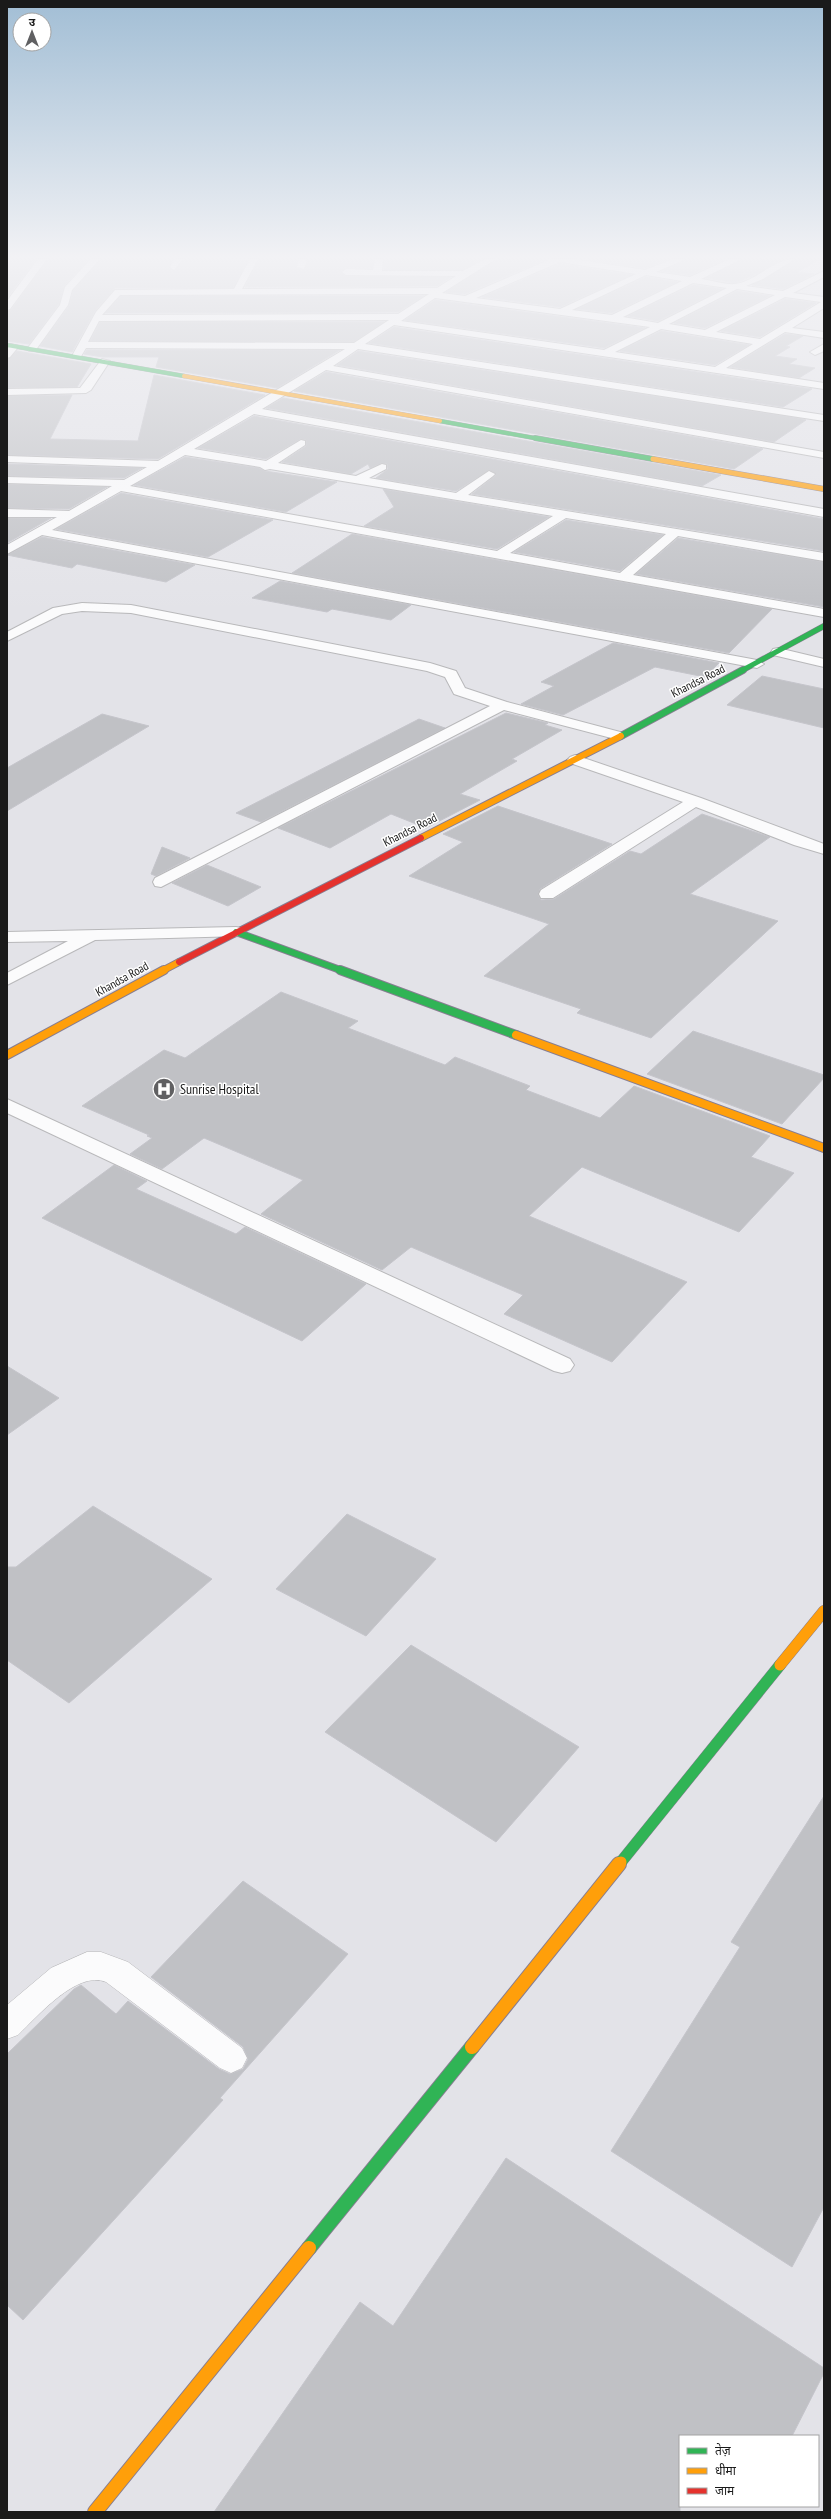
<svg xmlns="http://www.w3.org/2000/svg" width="831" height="2519" viewBox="0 0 831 2519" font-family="'PT Sans Narrow','Noto Sans Devanagari',sans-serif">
	<rect width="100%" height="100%" fill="#e3e3e8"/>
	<path fill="#c0c1c5" stroke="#c5c5cb" d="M7,259H36L7,298Z
		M48,259H89L64,286L59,304L29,344L7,341V311L11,310Z
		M101,259H173L169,267L174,271L184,259L248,260L233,288H115L95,311L72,352L40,346L69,306L73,291Z
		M259,259H297L296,268L304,270L308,259H373L372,268H346L340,272L346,276L451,277L437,286L245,287Z
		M384,259H481L463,270H384Z
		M497,259H546L465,294L446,292Z
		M587,259H668L645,268Z
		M687,259H725L690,275L661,271Z
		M743,259H784L750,277L735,283L706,278Z
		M796,259H820L797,272L814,274L783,289L752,285Z
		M560,264L631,275L560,307L482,297Z
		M646,277L677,282L612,313L577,309Z
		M693,285L722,289L658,321L628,316Z
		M737,291L770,296L705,328L674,323Z
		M121,296H424L398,312L105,313Z
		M785,299L816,303L760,337L721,331Z
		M435,300L645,328L604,348L405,320Z
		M100,322H384L354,342L90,341Z
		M394,327L812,389L783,407L369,343Z
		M661,331L749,345L715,365L620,351Z
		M785,334L803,336L786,346L790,347L775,356L797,359L789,364L815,368L799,378L730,367Z
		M87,350H340L277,388L156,367L159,357H103L84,354Z
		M17,351L91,364L77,387L7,388V359Z
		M358,351L798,418L806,420L774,442L337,365Z
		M326,372L763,449L734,469L294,391Z
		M154,375L265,395L158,459L7,455V396L72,395L50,439L138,441Z
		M283,398L721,475L702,486L266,408Z
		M254,416L824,519V551L472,494L496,475L490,470L456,491L376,478L388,469L387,464L382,463L370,468L368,464L351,474L282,462L306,446V440L301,439L266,459L198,448Z
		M185,457L259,468L265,471L337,482L286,512L134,485Z
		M7,464L142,468L124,478L7,476Z
		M7,484L107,487L69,509L7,508Z
		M383,489L549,517L497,549L364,526L394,507Z
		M121,493L273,520L208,557L56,529Z
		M7,518H51L7,543Z
		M566,520L663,535L620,571L514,552Z
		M352,534L772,609L729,653L292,573Z
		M42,537L195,565L166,582L77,564L72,568L7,555Z
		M678,538L824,562V607L636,574Z
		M280,581L411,605L391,620L332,609L327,612L252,598Z
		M613,643L719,663L705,677L655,667L563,715L521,704L554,686L541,682Z
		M762,676L824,689V728L727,705Z
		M506,713L548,723L545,725L562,730L512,759L517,761L460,794L480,800L426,828L391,814L330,848L278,828Z
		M102,714L149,726L7,811V768Z
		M419,719L445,728L261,822L236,813Z
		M498,806L612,844L540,889L538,895L541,900L554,899L630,851L641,854L702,814L770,837L690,894L778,921L651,1038L577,1013L581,1009L484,976L549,924L409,876L463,842L443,834Z
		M162,847L190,858L156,876L151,874Z
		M207,865L261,887L228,906L172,883Z
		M281,992L358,1021L348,1028L445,1065L455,1057L530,1086L526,1090L600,1118L634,1086L770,1136L751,1157L794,1173L739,1232L582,1167L529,1216L687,1282L612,1362L504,1314L523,1295L411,1247L382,1270L261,1214L303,1180L204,1138L162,1169L130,1154L152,1138L147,1136L149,1135L82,1106L164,1050L185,1058Z
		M693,1031L824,1075V1078L782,1124L647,1074Z
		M114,1165L147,1181L136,1189L236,1234L245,1227L366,1284L302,1341L42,1218Z
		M7,1366L59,1398L7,1435Z
		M93,1506L212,1579L69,1703L7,1660V1567H16Z
		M347,1514L436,1559L366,1636L276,1589Z
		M411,1645L579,1747L496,1842L325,1732Z
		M824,1796V2207L792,2267L611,2151L740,1947L731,1942Z
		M243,1881L348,1954L220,2098L223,2100L23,2320L7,2305V2054L74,1989L81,1985L116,2014L128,2001L219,2069L230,2074L243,2069L248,2059L243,2047L151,1977Z
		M506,2158L824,2368V2373L792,2436H680V2512H214L360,2302L393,2326Z"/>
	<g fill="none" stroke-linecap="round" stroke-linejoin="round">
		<g stroke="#b8b8ba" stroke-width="1">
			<path id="lane" d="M87,1952H101L128,1962L242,2048L247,2058L242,2068L231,2073L220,2068L106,1982C77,1970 38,2016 18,2035L7,2039V2005L51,1968Z"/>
		</g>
		<g stroke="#b8b8ba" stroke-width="2">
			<path id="street" d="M38,259H47L10,309L7,310V301Z
				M91,259H100L72,290L68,305L35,351H29L27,349L60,305L65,287Z
				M175,259H183L174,270L170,267Z
				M250,259H258L242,289L437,288L456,276L346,275L342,272L346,269L373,270L375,259H383L382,271H463L485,259H496L442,293L465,296L551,259H574L645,270L673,259H686L656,272L690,277L730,259H742L701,279C711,280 725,285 735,284C757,281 773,259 795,259L763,279L746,286L783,291L824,271V277L793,293L824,297V308L792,328L824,332V338L785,332L726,368L824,383V389L394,325L365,344L824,415V421L358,349L333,366L824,452V458L326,370L262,409L824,509V517L254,414L194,449L266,461L301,440L305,441V445L278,463L356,476L382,464L386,465V469L369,478L456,493L489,471L495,474L493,476L468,495L824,553V561L678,536L633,575L824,609V617L121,491L52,530L757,660L764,664L757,668L42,535L7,554V545L57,517H7V509L69,511L112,486L7,483V477L124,480L147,467L7,462V456L158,461L345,349L86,348L80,358L72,356L96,312L115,290L234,289ZM560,262L636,274L560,309L476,298ZM646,275L682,281L612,315L572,310ZM693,283L727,288L658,323L623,317ZM737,289L775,295L705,330L669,324ZM429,294L398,314L102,315L120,295ZM785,297L821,302L760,339L716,332ZM435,298L650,327L604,350L401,321ZM389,320L354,343L88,342L99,321ZM661,329L753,344L715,367L615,352ZM185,455L260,467L265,470L270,469L553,516L497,551L130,486ZM566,518L666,534L620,573L510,553Z
				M299,259H307L304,269L297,267Z
				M11,344L19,346L10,357L7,358V349Z
				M824,344V351L815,355L810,352Z
				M102,359L110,361L91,390L86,393L7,395V389L80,388Z
				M82,603L131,605L430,663L456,671L465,688L507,702L624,733L626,736L619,740L504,710L161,887L155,886L153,882L155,878L490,706L454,694L445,677L427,671L131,613L82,611L62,614L7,641V632L53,608Z
				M778,648L824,659V667L773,655L771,652L773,649Z
				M575,755L701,798L824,844V854L794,845L696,807L553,898H541L539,894L541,890L683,802L570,763L567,760L570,757Z
				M236,927L242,928L245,932L242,936L95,940L7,985V973L68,941L7,942V932Z
				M7,1099L570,1359L574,1365L570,1371L562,1373L554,1371L7,1113Z"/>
		</g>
		<g stroke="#877d91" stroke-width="4.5">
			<path id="fast-far5" d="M7,345L184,376
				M440,421L540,439"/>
		</g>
		<g stroke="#877d91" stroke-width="6">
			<path id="fast-far4" d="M535,438L653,459
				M741,671L824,626"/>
		</g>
		<g stroke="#877d91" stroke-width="8">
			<path id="fast-far3" d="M621,736L743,670
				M236,932L343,971"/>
		</g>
		<g stroke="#877d91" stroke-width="10">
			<path id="fast-far2" d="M340,970L516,1035"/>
		</g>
		<g stroke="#877d91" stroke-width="12">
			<path id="fast-far1" d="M621,1862L780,1665"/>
		</g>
		<g stroke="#877d91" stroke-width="16">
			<path id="fast" d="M309,2248L472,2047"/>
		</g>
		<g stroke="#877d91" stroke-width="4.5">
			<path id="slow-far5" d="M184,376L440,421"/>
		</g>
		<g stroke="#877d91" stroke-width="6">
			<path id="slow-far4" d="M653,459L824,489"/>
		</g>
		<g stroke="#877d91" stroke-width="8">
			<path id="slow-far3" d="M421,838L621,736
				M162,971L179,962"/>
		</g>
		<g stroke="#877d91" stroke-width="10">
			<path id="slow-far2" d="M516,1035L824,1148
				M7,1055L164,970"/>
		</g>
		<g stroke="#877d91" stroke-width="12">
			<path id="slow-far1" d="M780,1665L824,1611
				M618,1865L621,1862"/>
		</g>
		<g stroke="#877d91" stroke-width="16">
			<path id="slow" d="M472,2047L619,1864
				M95,2512L309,2248"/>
		</g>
		<g stroke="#877d91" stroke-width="8">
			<path id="jam" d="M179,962L421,838"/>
		</g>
		<use href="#lane" fill="#fbfbfc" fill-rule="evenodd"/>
		<use href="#street" fill="#fbfbfc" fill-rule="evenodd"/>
		<use href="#fast-far5" stroke="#30b455" stroke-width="4"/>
		<use href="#fast-far4" stroke="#30b455" stroke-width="5"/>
		<use href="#fast-far3" stroke="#30b455" stroke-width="6"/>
		<use href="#fast-far2" stroke="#30b455" stroke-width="8"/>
		<use href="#fast-far1" stroke="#30b455" stroke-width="11"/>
		<use href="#fast" stroke="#30b455" stroke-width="14"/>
		<use href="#slow-far5" stroke="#ff9f0a" stroke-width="4"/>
		<use href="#slow-far4" stroke="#ff9f0a" stroke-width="5"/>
		<use href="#slow-far3" stroke="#ff9f0a" stroke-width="6"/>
		<use href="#slow-far2" stroke="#ff9f0a" stroke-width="8"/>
		<use href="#slow-far1" stroke="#ff9f0a" stroke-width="11"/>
		<use href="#slow" stroke="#ff9f0a" stroke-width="14"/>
		<use href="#jam" stroke="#e5322d" stroke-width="6"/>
	</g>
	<linearGradient id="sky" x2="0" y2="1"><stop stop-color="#a2bed5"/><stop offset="0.42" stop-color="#f2f2f5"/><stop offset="1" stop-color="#f2f2f5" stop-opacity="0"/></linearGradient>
	<rect width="831" height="612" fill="url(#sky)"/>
	<defs>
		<g id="hospital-disc" transform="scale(1.15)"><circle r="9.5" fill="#606062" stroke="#fff"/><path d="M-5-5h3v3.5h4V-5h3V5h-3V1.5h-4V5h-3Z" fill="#fff"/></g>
	</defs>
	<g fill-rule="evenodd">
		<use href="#hospital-disc" x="164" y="1089"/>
	</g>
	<g text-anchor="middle" stroke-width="3" stroke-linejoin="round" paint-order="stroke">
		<g font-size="12" fill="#1a1a1a" stroke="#fff">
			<text transform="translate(698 681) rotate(-27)" y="4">Khandsa Road</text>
			<text transform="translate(410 830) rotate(-27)" y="4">Khandsa Road</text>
			<text transform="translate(122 979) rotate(-29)" y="4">Khandsa Road</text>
		</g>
		<g font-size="14" fill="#1a1a1a" stroke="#fff" text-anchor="start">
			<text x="180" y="1094">Sunrise Hospital</text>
		</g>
	</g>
	<rect width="831" height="2519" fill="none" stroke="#1a1a1a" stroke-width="16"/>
	<rect x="679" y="2435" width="140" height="72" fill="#ffffff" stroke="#a3a3a3"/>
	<rect x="687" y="2448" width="20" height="6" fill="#30b455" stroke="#a3a3a3"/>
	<text x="715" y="2455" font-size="12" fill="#1a1a1a">तेज़</text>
	<rect x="687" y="2468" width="20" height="6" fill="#ff9f0a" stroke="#a3a3a3"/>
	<text x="715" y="2475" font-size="12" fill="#1a1a1a">धीमा</text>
	<rect x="687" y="2488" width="20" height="6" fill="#e5322d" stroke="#a3a3a3"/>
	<text x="715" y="2495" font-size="12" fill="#1a1a1a">जाम</text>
	<g transform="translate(32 32)"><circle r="19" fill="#ffffff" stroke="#a3a3a3"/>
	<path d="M0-3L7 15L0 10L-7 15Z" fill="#606062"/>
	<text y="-6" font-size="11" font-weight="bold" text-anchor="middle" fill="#1a1a1a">उ</text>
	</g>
</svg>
